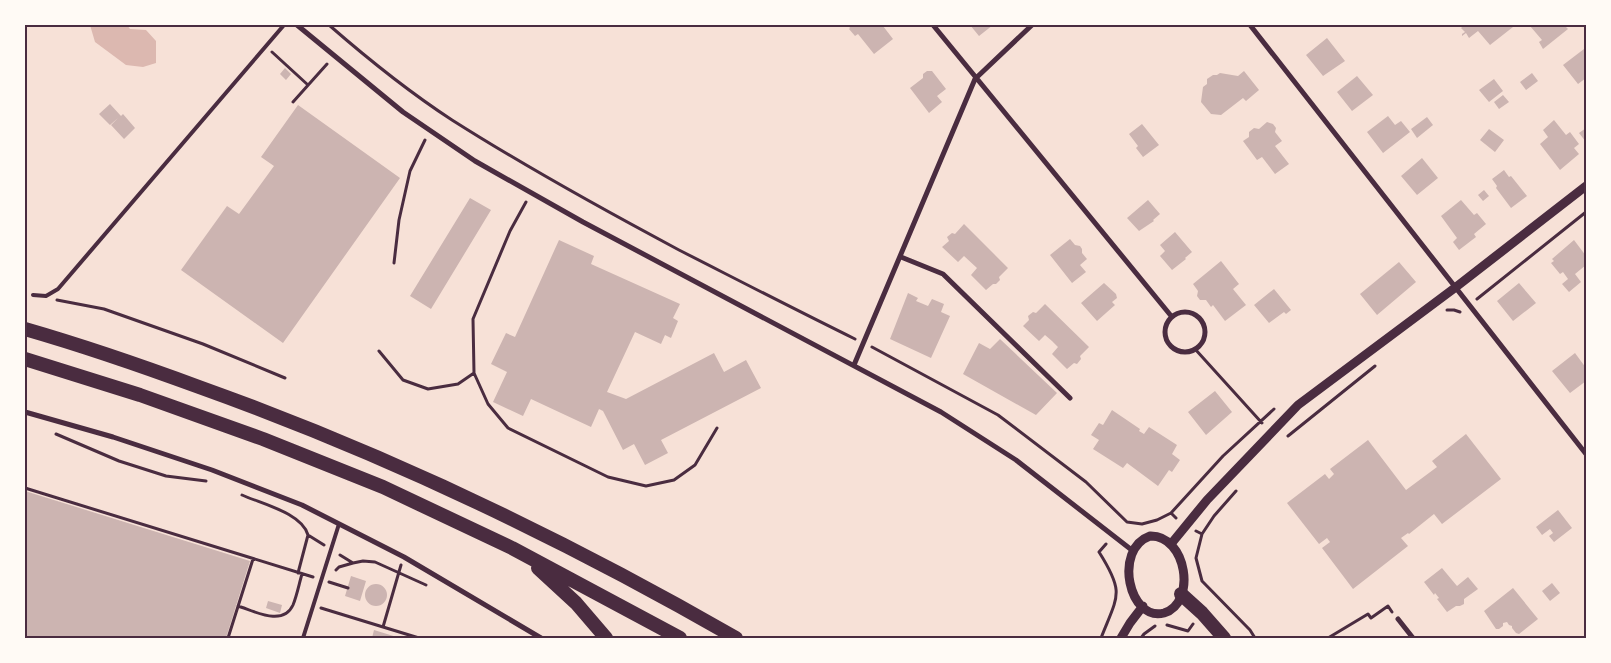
<svg xmlns="http://www.w3.org/2000/svg" width="1611" height="663" viewBox="0 0 1611 663" font-family="'Roboto Condensed',sans-serif">
	<rect width="100%" height="100%" fill="#f7e1d7"/>
	<path fill="#dcb8b0" d="M90,25H127L130,29L146,30L156,41V63L143,67L126,65L95,42Z"/>
	<path fill="#ccb4b1" d="M848,25H885L883,26L893,39L874,54L858,34L855,36L849,29L850,28Z
		M970,25H993L979,36Z
		M1464,25H1511L1513,27L1490,45L1478,31L1469,38L1466,33L1462,36V34L1465,32L1461,28Z
		M1531,25H1564L1568,29L1543,49L1539,42L1542,40L1530,26Z
		M1327,38L1345,61L1323,76L1306,55Z
		M1584,49L1586,52V78L1578,84L1563,65Z
		M285,68L291,74L286,80L280,74Z
		M927,71H932L946,89L937,96L942,102L929,113L910,88L923,78V74Z
		M1244,71L1259,90L1246,101L1243,98L1221,115L1211,114L1201,102L1203,87L1207,84V79L1213,75H1217L1220,73L1238,76Z
		M1532,73L1538,81L1526,90L1520,82Z
		M1357,76L1373,95L1352,111L1337,92Z
		M1494,79L1503,91L1489,102L1479,90Z
		M1503,95L1509,102L1499,109L1494,102Z
		M110,104L121,116L123,114L135,128L124,139L111,125L118,118L110,125L99,114Z
		M298,105L400,178L283,343L181,270L227,206L239,214L274,166L261,157Z
		M1388,116L1395,125L1401,121L1410,132L1383,153L1367,132Z
		M1427,117L1433,125L1417,138L1411,129Z
		M1554,120L1566,135L1570,132L1579,144L1574,148L1579,154L1560,170L1540,144L1548,137L1543,130Z
		M1267,122L1273,124L1276,128L1275,132L1282,141L1275,146L1289,164L1275,174L1262,157L1257,160L1243,141L1249,137V132L1254,128L1259,129Z
		M1142,124L1159,145L1143,157L1136,148L1138,146L1129,134Z
		M1586,128V142L1579,133Z
		M1489,129L1504,140L1495,152L1480,140Z
		M1422,158L1438,178L1417,195L1401,176Z
		M1504,170L1509,177L1511,176L1527,196L1511,208L1496,188L1497,186L1492,179Z
		M1484,190L1489,196L1483,201L1478,195Z
		M470,198L491,210L431,309L410,296Z
		M1148,200L1160,214L1153,220L1154,221L1139,231L1127,218Z
		M1461,200L1474,215L1477,213L1486,224L1474,234L1476,237L1459,250L1453,242L1457,238L1441,216Z
		M964,224L1008,268L999,277L1000,280L996,284H993L986,290L971,275L977,268L964,256L958,262L942,247L949,241L947,237L952,233L955,234Z
		M1175,232L1192,252L1185,258L1186,259L1172,270L1160,256L1165,251L1160,245Z
		M1070,239L1075,245L1080,246L1082,249V253L1087,259L1080,265L1086,272L1072,283L1050,255Z
		M559,240L594,256L591,264L680,304L673,318L678,321L671,338L665,335L661,344L635,332L607,392L626,399L714,353L724,372L746,360L761,388L661,440L668,453L645,465L634,444L623,450L603,411L599,409L591,427L531,399L523,416L493,402L507,372L491,364L506,333L515,337Z
		M1574,240L1586,256V265L1575,274L1581,282L1569,292L1562,284L1568,279L1563,272L1560,274L1551,263L1554,261L1552,259Z
		M1221,261L1239,284L1233,289L1246,305L1225,321L1213,305L1211,307L1206,300H1200L1197,296L1198,291L1193,284Z
		M1399,262L1416,282L1377,315L1360,294Z
		M1104,283L1116,294L1117,298L1112,302L1115,305L1097,321L1081,303Z
		M1519,283L1536,303L1513,321L1497,301Z
		M1274,289L1291,310L1286,314L1284,312L1269,323L1254,305Z
		M908,293L918,298L916,301L928,306L932,299L944,304L941,312L950,316L931,358L890,339Z
		M1045,304L1089,347L1080,356L1081,359L1077,364L1074,363L1067,369L1052,354L1058,347L1052,341L1045,335L1039,341L1023,326L1029,320L1028,316L1033,312L1036,313Z
		M1000,339L1057,393L1036,415L963,374L979,343L990,349Z
		M1575,353L1586,368V381L1570,393L1552,371Z
		M1215,391L1232,412L1206,435L1188,412Z
		M1112,410L1140,429L1139,431L1144,434L1149,427L1177,445L1172,454L1180,460L1172,472L1169,470L1158,486L1127,463L1123,468L1093,449L1099,440L1091,435L1099,423L1103,425Z
		M1466,434L1501,479L1442,524L1434,514L1409,534L1408,533L1401,538L1408,546L1353,589L1322,548L1330,542L1327,538L1319,544L1287,503L1325,474L1329,479L1334,474L1330,469L1368,440L1406,490L1437,467L1432,461Z
		M25,491L250,561L226,638H25Z
		M1558,510L1572,528L1554,542L1549,536L1553,533L1550,529L1542,535L1536,527Z
		M1442,568L1457,586L1468,577L1478,589L1464,599V604L1460,606H1456L1447,612L1437,599L1439,598L1435,593L1434,595L1424,582Z
		M351,576L366,581L360,601L345,596Z
		M1552,583L1560,593L1550,601L1542,591Z
		M365 595a11 11 0 1 1 22 0a11 11 0 1 1-22 0Z
		M1513,588L1538,619L1519,634L1516,633L1512,628V626L1509,625L1507,622L1503,623V626L1499,629H1496L1484,611Z
		M268,601L282,605L280,613L266,608Z
		M374,630L400,638H372Z"/>
	<g fill="none" stroke-linecap="round" stroke-linejoin="round">
		<path stroke="#4a2c40" stroke-width="3" d="M329,25C368,59 409,92 452,120C526,167 602,209 679,250C738,280 796,310 855,339
			M272,52L308,85
			M293,102L327,64
			M526,202L510,231L473,319L474,373L488,404L508,428L608,477L646,486L674,480L695,465L717,428
			M394,263L399,220L410,171L425,140
			M1477,299L1586,212
			M57,300L104,309L203,344L285,378
			M1447,310H1454L1460,312
			M872,347L998,415L1086,482L1127,522L1142,524L1157,520L1171,513L1176,518
			M1195,349L1262,423
			M379,351L403,380L428,389L458,384L474,373
			M56,434L119,461L166,476L206,481
			M1288,436L1375,366
			M25,488L313,577
			M242,495C262,504 302,513 308,535L324,545
			M1171,513L1223,456L1274,409
			M1196,531L1202,534L1196,558L1202,581L1250,630L1255,638
			M1202,534L1214,516L1236,491
			M340,555L353,563L363,561L375,562L426,585
			M336,570L339,567L353,563
			M298,573L308,535
			M329,582L348,588
			M238,606C254,611 283,627 293,605C297,595 299,584 302,574
			M321,608L419,638
			M1167,625L1188,631L1193,624
			M383,627L401,565
			M228,638L253,559
			M1101,638C1118,595 1125,593 1099,552L1106,544
			M1141,638L1144,634L1155,626
			M1328,638L1368,614L1371,618L1388,606L1392,612"/>
		<path stroke="#4a2c40" stroke-width="4" d="M33,295L46,296L58,289L284,25
			M303,638L339,524"/>
		<path stroke="#4a2c40" stroke-width="5" d="M297,25L403,112L475,161L583,222L941,412L1016,460L1133,551
			M933,25L1172,317
			M1250,25L1586,454
			M901,257L943,274L1070,398
			M1165 332a20 20 0 1 1 40 0a20 20 0 1 1-40 0Z
			M854,365L975,79L1032,25
			M25,412L113,437L212,470L302,505L404,557L541,638
			M1398,619L1413,638"/>
		<path stroke="#4a2c40" stroke-width="9" d="M1150,536C1187,535 1197,603 1164,613C1129,622 1113,549 1150,536Z
			M1171,544L1207,500L1298,405L1456,287L1586,186
			M1121,638L1130,623L1143,606"/>
		<path stroke="#4a2c40" stroke-width="14" d="M25,329C84,346 142,366 199,387C386,454 564,539 736,638
			M25,359L140,395L263,439L383,487L512,548L680,638
			M538,568L576,603L606,638
			M1181,594L1202,613L1224,638"/>
	</g>
	<rect width="1611" height="663" fill="none" stroke="#fffaf5" stroke-width="52"/>
	<rect x="26" y="26" width="1559" height="611" fill="none" stroke="#4a2c40" stroke-width="2"/>
</svg>
